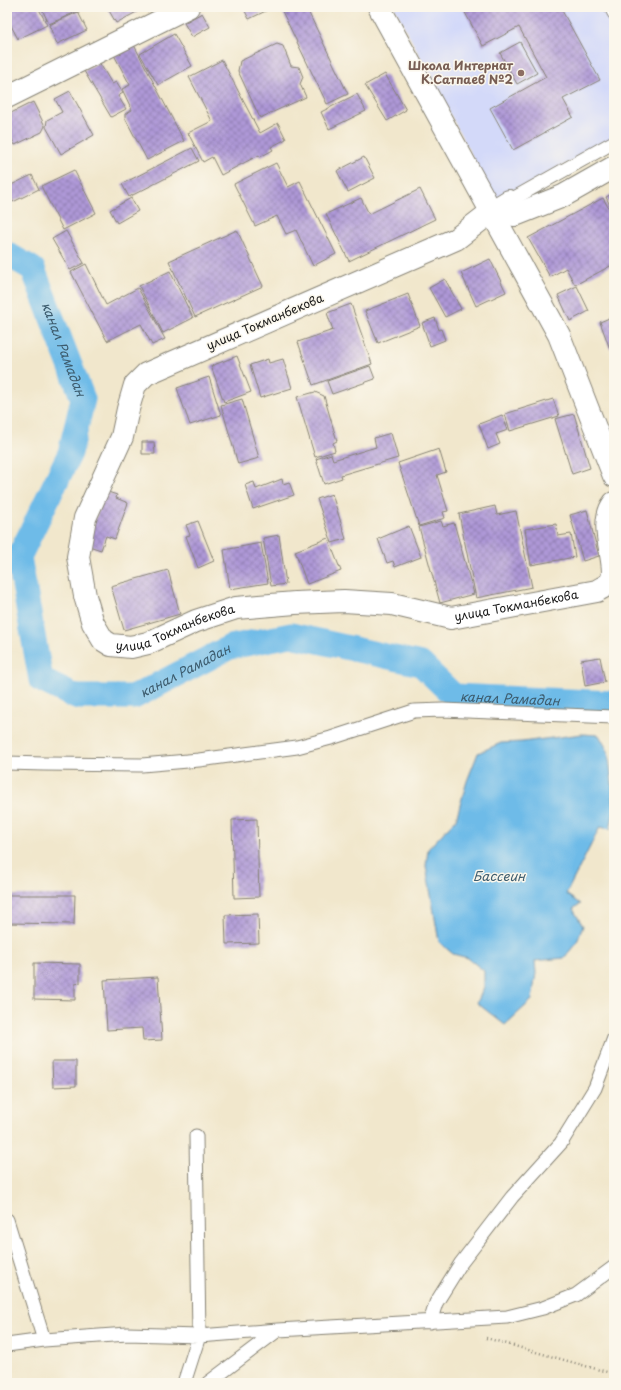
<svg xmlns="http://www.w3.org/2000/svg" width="621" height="1390" viewBox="0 0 621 1390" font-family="'Playpen Sans',sans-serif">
	<defs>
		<pattern id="building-cross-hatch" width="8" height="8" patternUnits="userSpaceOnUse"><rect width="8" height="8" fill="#ae98d7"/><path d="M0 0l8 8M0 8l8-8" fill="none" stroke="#8d7bae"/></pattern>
	</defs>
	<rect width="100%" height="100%" fill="#fbf7ec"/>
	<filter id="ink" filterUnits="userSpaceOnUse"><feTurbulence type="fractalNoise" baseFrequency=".025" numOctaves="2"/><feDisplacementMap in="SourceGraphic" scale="8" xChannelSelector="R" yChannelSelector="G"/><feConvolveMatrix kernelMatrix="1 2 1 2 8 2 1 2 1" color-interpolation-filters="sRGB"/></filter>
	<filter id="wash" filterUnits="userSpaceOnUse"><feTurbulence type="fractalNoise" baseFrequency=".012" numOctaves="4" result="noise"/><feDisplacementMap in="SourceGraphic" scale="16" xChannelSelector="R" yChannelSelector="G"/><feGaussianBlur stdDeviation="0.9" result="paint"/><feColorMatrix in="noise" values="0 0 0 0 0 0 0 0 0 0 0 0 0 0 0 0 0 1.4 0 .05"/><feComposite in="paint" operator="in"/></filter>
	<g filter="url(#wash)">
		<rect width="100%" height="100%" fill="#f1e7cc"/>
		<path fill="#d3d9f9" d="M394,7H614V139L496,202Z"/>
		<path fill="#6ebbe8" stroke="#456c82" d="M582,734L599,735L608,751L612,782L614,811L610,829L600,827L566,894L580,904L573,909L583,926L577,942L564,958L535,961L536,973L532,1000L505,1025L477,1003L484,987V971L468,958L453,954L439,942L426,866L428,849L456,819L467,781L478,753L501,743L522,742Z"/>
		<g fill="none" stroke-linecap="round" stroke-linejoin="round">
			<path stroke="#6ebbe8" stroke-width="25" id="s1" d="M7,254L33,269L83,399L70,453L19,557L41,680L76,697H134L230,647L291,635L421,664L454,696L614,703"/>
		</g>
		<g id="blocks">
			<path fill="url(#building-cross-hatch)" d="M14,7H38L47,25L18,39L7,18V11Z
				M41,7H76L78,11L49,24Z
				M107,7H146L116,23Z
				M243,7H274L249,19Z
				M280,7H306L348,94L327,104Z
				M462,7H560L600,80L563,99L573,117L513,150L490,108L546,77L519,27L483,46Z
				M78,12L87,30L57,44L49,25Z
				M202,13L210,27L192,37L184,23Z
				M174,34L192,66L158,85L140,54Z
				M520,42L537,73L517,84L500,53Z
				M277,44L283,46L291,66L299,67L303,77L300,84L306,97L260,118L238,71L240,61Z
				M134,45L184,141L147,160L125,118V114L132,110L122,89L130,85L114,55Z
				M222,60L260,133L278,123L286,139L271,147L273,150L260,157L259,155L221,175L212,157L203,162L188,133L212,121L189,77Z
				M99,62L112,84L116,82L123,93L118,96L126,109L111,117L84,71Z
				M385,74L406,110L387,121L365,85Z
				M70,91L94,135L61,154L46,127L47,120L62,112L55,99Z
				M357,94L366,111L329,129L321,112Z
				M33,102L45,126L42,132L15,145L7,130V115Z
				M192,148L199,161L129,197L122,184Z
				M364,157L375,178L348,192L337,171Z
				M276,163L288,187L300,181L336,254L313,266L296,230L286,234L277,216L255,226L234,184Z
				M74,170L96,213L63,230L41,186Z
				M32,175L39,189L13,202L7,187Z
				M420,189L435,219L349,261L326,214L361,198L369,214Z
				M614,193V214L606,197Z
				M131,198L138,211L117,223L110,210Z
				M603,198L614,218V241L613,242L614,244V264L575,285L566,268L550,277L528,238Z
				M237,230L263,286L195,317L169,261Z
				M66,231L84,263L70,270L52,239Z
				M490,259L506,292L476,306L461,273Z
				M86,264L106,305L138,288L165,339L152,345L141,324L107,341L71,272Z
				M170,271L193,318L163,333L139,286Z
				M445,279L461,309L445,317L429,288Z
				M577,286L589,311L570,321L558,295Z
				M408,294L420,326L378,343L365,311Z
				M351,304L372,364L313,385L298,342L333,330L327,313Z
				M614,316V348L610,349L600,322Z
				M435,318L439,330L441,329L445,340L430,346L422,323Z
				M237,356L251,392L224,402L211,366Z
				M268,359L269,363L283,359L292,388L260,398L250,365Z
				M370,366L375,379L332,394L327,381Z
				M209,377L221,415L190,425L177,388Z
				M315,392L324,396L337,441L333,443L335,451L315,457L297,397Z
				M242,399L259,458L238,464L221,405Z
				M553,399L559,416L510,431L505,414Z
				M574,414L590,468L572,474L555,419Z
				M502,415L508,430L496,434L500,444L488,449L479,424Z
				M391,433L398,458L341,475L342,478L324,484L316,459L331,454L333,460L376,447L374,438Z
				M142,442H154L155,454H142Z
				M439,449L446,472L437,475L448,511L443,512L445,518L419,526L398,463Z
				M282,479L283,484L289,482L294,495L253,509L245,485L254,482L256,489Z
				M105,491L117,495L116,498L128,503L115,539L106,536L101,550L86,545Z
				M332,494L346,539L332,543L317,499Z
				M495,506L497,515L516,511L532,587L476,598L459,514Z
				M587,510L599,556L583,561L570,515Z
				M198,521L214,561L198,568L186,536L190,535L186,525Z
				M441,521L443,526L454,523L474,594L440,603L419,527Z
				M556,524L558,536L571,534L575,557L531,565L525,529Z
				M409,526L421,557L395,567L393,561L387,563L378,539Z
				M279,535L286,584L271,586L263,538Z
				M328,538L341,571L307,584L295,551Z
				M261,543L268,583L230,589L224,550Z
				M168,570L180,614L124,630L111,586Z
				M600,657L605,682L585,686L581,660Z
				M257,819L259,897L234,898L232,820Z
				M7,895H75L74,924L7,923Z
				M258,914L259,943L226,944L225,915Z
				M34,963L80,964V983L75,984V1000L34,999Z
				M158,977L162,1040L143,1041L142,1028L107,1030L104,980Z
				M52,1061H76V1086L53,1087Z"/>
		</g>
	</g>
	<g filter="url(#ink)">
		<use href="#blocks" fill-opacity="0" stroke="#868274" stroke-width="1"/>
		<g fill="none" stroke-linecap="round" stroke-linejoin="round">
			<g stroke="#868274" stroke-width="15">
				<path id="service" d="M611,7L614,13
					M509,201L614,142
					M7,763L44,764L142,765L199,760L297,747L331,738L414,711L443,710L614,717
					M7,1220L44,1340
					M430,1322L436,1303L461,1263L512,1197L561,1143L595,1088L614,1038
					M7,1345L44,1340L127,1334L199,1336L278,1330L507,1317L543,1308L576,1295L614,1267
					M184,1383L199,1336L196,1136
					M208,1383L278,1330"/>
			</g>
			<g stroke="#868274" stroke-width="24">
				<g id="minor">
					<path d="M379,7L559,335L614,476"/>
					<path d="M7,97L188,7"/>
					<path id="s2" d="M509,201L491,212L456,239L146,374L135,385L128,409L122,437L85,518L78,557L85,596L93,623L103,640L111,645L131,647L148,643L196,621L236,608L295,603L344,601L392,604L451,618L597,591C601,588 607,586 610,582C621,567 596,526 614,503"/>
					<path d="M491,212L515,215L563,196L614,167"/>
				</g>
			</g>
			<path stroke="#868274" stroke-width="2.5" stroke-dasharray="1 3" stroke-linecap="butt" d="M486,1338L614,1374"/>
			<use href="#service" stroke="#fff" stroke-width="13"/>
			<use href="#minor" stroke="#fff" stroke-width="22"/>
		</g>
	</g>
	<circle fill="#8d6e63" stroke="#fbf7ec" stroke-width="1.5" cx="521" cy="73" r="4"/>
	<g text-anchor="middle" stroke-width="3" stroke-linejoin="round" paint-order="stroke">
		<g font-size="12" font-weight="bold" fill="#785e54" stroke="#fbf7ec" text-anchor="end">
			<text x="513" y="70">Школа Интернат<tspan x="513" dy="14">К.Сатпаев №2</tspan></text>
		</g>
		<g font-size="12" fill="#1c1c1c" stroke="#fbf7ec">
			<text transform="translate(265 322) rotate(-23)" y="4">улица Токманбекова</text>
			<text dy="4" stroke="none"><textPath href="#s2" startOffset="1114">улица Токманбекова</textPath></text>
			<text dy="4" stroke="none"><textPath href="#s2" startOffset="766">улица Токманбекова</textPath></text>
		</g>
		<g font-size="13" font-style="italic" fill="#3d5c6e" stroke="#fbf7ec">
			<text dy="5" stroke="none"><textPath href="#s1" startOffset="116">канал Рамадан</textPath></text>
			<text dy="5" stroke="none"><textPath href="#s1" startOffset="620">канал Рамадан</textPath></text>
			<text dy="5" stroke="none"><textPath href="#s1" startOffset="968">канал Рамадан</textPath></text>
			<text x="499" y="881">Бассеин</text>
		</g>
	</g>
	<rect width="621" height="1390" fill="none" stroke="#fbf7ec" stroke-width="24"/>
</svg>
